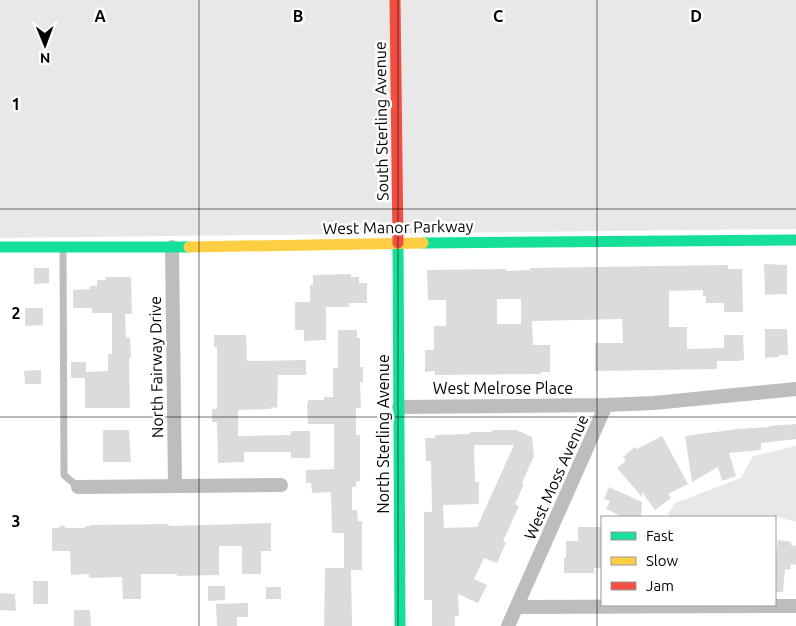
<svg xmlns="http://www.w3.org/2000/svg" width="796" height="626" viewBox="0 0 796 626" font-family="Ubuntu,sans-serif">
	<rect width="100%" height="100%" fill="#fff"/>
	<path fill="#e8e8e8" d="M0,0H796V229L0,238Z
		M796,446V522L771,515L764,517H672L668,514L675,503L741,478L753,456Z"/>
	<path fill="#dbdbdb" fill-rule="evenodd" d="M764,264L787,265V294L765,295Z
		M728,265V269H742L743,312H724V303H706V296H703V290L669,291V327H687V349L724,348V335H743L744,360H741V361H717V369L595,371V343H623L622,319L534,321H532L533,345H550V372H541V374L435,375V371L425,372V350H434V326H446V300H428L427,270L506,269V271L530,270V268ZM497,299H521V324H497Z
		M34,268H49V283L34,284Z
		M351,274V277H359V283H367V303H349V307H326V340L304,341V330H295V302H310V285H313V275Z
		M106,277H131L132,314H125L126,338L130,337L131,358H129L130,408H85V378H71V362H86V372L108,371V354H112V313H92V308H73V290L90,289V286H97V280H106Z
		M25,308H43V325L25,326Z
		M765,329H787L788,355H779V357L765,358Z
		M338,330H357V338H360V367H363V382H360L361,408H356V435H360V481L356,482V487H352V510H357L358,521H362V570H351L352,626H324L325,568H344V533H332L331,492L312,493L311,483H306V470L334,469V424H308L307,406L308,400H324V397H333V368H338Z
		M214,335H246L247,361L306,360V375H278L277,408L271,407V409L238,410V436L291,435V431H310V458H291V452H244V462L218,463L217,422H212V409H217V347H214Z
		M41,370V384H25L24,371Z
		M796,424V439L761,443V450L729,453L736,476L722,481L718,467L692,482L685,436L738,429L769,427V426Z
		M103,430H129L131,462H103Z
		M492,430H516L532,437L534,456L522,483L524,484L515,504L519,506L503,541L506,543L497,563L484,558L474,579L487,585L478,603L458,594L459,616H455V626H432V600H424V512H432L431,461H426L425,438H435V435L470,434V432H492ZM474,445H514L477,527L444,528L443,505L479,504V482H475Z
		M662,436L688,484L668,494L671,498L655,510L642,492V497L617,468L626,461L623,457L635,447L637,449Z
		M609,487L642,502L641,517H623L606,509L610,501L604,499Z
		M271,523V551H261V574H242V546H219V575L177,576V574H141V599H123L122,577L89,578V574L71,575L70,551H52V528H58L62,525L66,528H85V526H90V525L167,524V525L173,526Z
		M578,527H602V568H594V573H564V558H566V541H578Z
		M778,540L791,542V545L796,546V565L791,564L790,570L785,569L783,592H775V563Z
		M33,581H48V604H33Z
		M208,586H225V600L208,601Z
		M266,587H281V599H266Z
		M0,593L15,594L16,611L0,610Z
		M248,603V617H237V626H217L216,604Z
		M74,610H90L91,626H74Z"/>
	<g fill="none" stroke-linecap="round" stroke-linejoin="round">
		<path stroke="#bdbdbd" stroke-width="7" d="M63,247L64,475L78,487"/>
		<path stroke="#bdbdbd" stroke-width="14" d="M172,247L175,486
			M399,407L606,405L654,403L796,389
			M78,487L281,485
			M518,607L796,606
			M508,626L606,405"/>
		<path stroke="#16e098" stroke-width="11" d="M398,243L400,626
			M423,243L796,240
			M0,247H189"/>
		<path stroke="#ffcf43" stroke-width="11" d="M189,247L423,243"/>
		<path stroke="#f24e42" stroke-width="11" d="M395,0L398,243"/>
	</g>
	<path fill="none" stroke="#000" stroke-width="1" stroke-opacity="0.55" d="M199,0V626M398,0V626M597,0V626M0,209H796M0,417H796"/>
	<g text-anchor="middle" stroke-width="5" stroke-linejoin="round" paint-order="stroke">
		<g font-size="16" fill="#000" stroke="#fff">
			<text transform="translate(381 121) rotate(-91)" y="6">South Sterling Avenue</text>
			<text transform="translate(398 227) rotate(-1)" y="6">West Manor Parkway</text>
			<text transform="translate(156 367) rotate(-91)" y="6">North Fairway Drive</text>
			<text x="503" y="394">West Melrose Place</text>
			<text transform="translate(383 434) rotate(-90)" y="6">North Sterling Avenue</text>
			<text transform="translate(556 477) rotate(-66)" y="6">West Moss Avenue</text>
		</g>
	</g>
	<g font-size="16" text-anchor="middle" font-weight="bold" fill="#000" stroke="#fff" stroke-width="5" stroke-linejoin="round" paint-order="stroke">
		<text x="100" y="22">A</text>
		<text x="298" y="22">B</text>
		<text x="498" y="22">C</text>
		<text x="696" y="22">D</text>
		<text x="16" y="110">1</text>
		<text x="16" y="319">2</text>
		<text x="16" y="527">3</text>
	</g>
	<rect x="601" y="516" width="175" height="90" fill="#ffffff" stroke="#999999"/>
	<rect x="611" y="532" width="25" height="8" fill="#16e098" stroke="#999999"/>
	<text x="646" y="541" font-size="15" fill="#000000">Fast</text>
	<rect x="611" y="557" width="25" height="8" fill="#ffcf43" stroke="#999999"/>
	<text x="646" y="566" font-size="15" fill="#000000">Slow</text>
	<rect x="611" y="582" width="25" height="8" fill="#f24e42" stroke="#999999"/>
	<text x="646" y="591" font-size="15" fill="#000000">Jam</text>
	<g transform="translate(45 45) rotate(179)" stroke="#ffffff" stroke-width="4" paint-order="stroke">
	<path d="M0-4L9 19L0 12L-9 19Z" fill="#000000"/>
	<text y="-8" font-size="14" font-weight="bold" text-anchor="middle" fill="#000000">N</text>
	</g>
</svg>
